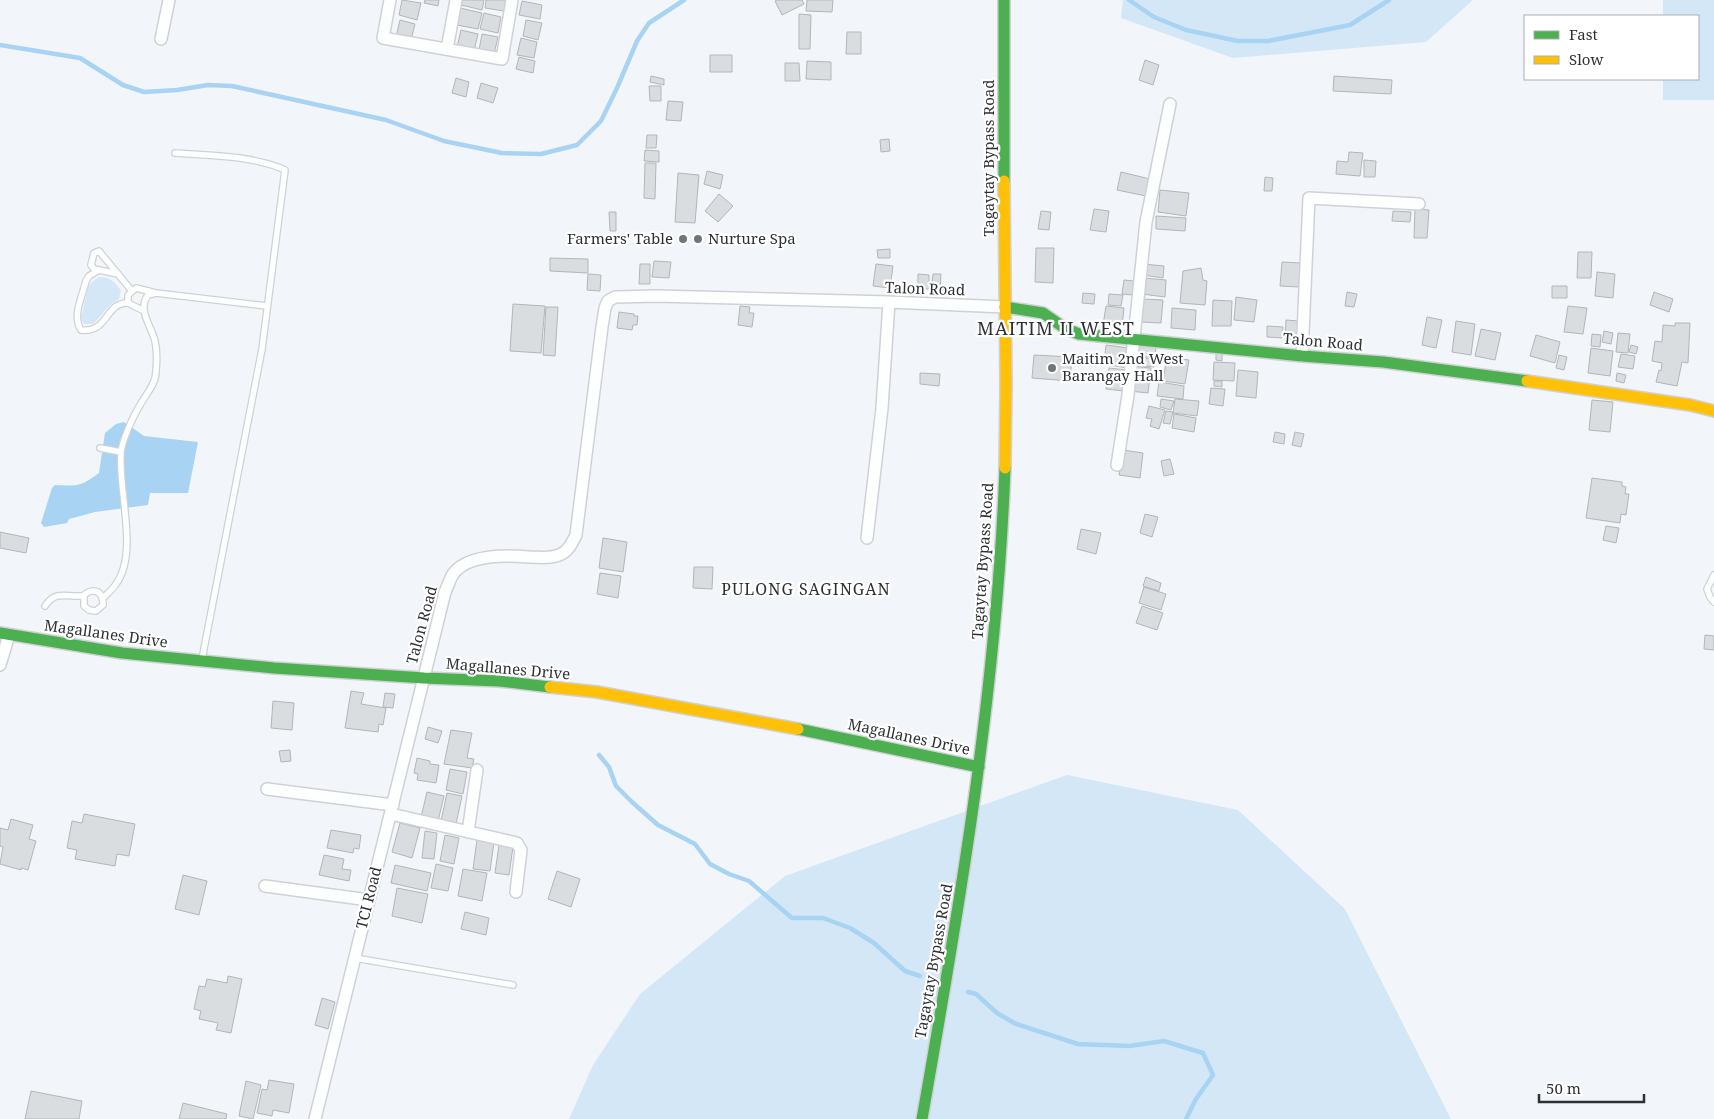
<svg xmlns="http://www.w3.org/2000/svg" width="1714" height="1119" viewBox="0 0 1714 1119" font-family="'Noto Serif',serif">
	<rect width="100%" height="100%" fill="#f2f6fa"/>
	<path fill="#d3e7f7" d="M1123,0H1473L1426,42L1233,58L1121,18Z
		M1663,0H1714V100H1663V79H1698V16H1663Z
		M99,277C111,277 115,282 121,291L119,299C107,305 102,316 93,324H84L81,318L88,287L92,282Z
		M1067,775L1238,810L1345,909L1451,1119H569L593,1065L640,994L785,876Z"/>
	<path fill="#a8d3f3" d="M124,422L144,436L198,442L188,493H150L148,505L95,512L69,519L67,523L44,527L41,523L52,488L55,485C78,486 80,487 99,473L105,433L116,424Z"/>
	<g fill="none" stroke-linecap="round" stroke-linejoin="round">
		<path stroke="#a8d3f3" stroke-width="4.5" d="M1129,0L1154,17L1186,30L1238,41H1268L1350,25L1389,0
			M0,45L80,58L123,85L144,92L177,90L208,85L232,86L386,120L444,141L502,153L541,154L577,145L601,121L617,88L637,41L649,23L684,0
			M599,755L609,767L616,786L632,802L658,825L695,844L710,864L729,874L749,881L792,918H823L850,928L874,943L905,971L920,976
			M968,992L976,994L997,1013L1016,1024L1078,1044L1129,1046L1164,1041L1203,1053L1213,1075L1196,1099L1186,1119"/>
	</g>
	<path fill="#dadde0" stroke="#b3b6b9" d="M402,0L421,3L417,20L399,15Z
		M425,0H439L438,6L424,3Z
		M462,0H484L482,10L461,5Z
		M486,0H506L504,11L485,8Z
		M777,0H802L804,4L782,15L775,1Z
		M807,0H833L832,12L806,11Z
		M522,1L542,5L540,19L519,15Z
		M460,8L482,13L478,29L457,25Z
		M484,13L501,17L498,33L480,29Z
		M799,14L811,15L810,49H799Z
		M400,20L415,24L411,40L396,37Z
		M526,20L542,23L538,40L523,36Z
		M461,30L478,34L474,51L457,47Z
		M847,32H861V54H846Z
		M482,34L498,37L494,54L479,50Z
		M521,38L537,42L534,58L517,55Z
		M710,55H732V72H710Z
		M519,57L535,61L533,73L516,69Z
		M1145,60L1159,65L1153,85L1139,80Z
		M807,61L831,62V80L806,79Z
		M785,63H799L800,81H785Z
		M651,76L664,79V85L650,82Z
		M1334,76L1392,80L1391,94L1333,91Z
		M456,78L469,82L466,97L452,93Z
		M481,83L498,88L493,103L477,98Z
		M649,86H661V101H650Z
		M668,101L683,102L681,121L666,120Z
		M647,135H657L656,148H646Z
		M889,139L890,151L881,152L880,140Z
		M645,150L659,151V162L644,161Z
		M1349,152L1363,153L1360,176L1336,174L1337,161L1348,162Z
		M1364,160L1376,161L1375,177H1364Z
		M645,163H656L655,199L644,198Z
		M707,171L723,175L720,189L704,184Z
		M1121,172L1150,179L1146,196L1117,190Z
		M678,173L699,175L695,223L675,222Z
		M1265,177L1273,178L1272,191H1264Z
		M1160,190L1189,193L1186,216L1158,212Z
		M719,194L733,206L718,222L705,211Z
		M1094,209L1109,211L1106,232L1090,230Z
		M1415,209L1429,210L1427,238H1414Z
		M1041,211L1051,212L1049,230L1038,229Z
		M1393,211L1411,212L1410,222L1392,221Z
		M609,212H616V231H610Z
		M1156,216L1186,218L1185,231L1156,229Z
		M1036,248H1054L1053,283L1035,282Z
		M890,249V258H878L877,250Z
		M1578,252H1592L1591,278H1577Z
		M550,258L588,259V273L550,271Z
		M654,261L671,262L669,278L652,277Z
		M1282,262L1300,263L1299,287L1280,286Z
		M640,264H650V284H639Z
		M876,264L893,266L890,288L873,286Z
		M1144,264L1164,266L1163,278L1143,275Z
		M1201,268L1203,280L1207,281L1205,305L1180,303L1183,271Z
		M1597,272L1615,274L1613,298L1595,296Z
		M588,274L601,275L600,291L587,290Z
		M918,274L929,275V289H918Z
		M933,274H941L940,291L931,290Z
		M1144,278L1166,280L1165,297L1142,294Z
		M1124,280L1134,281L1132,295L1122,294Z
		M1552,286H1567V298H1552Z
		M1347,292L1357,294L1354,307L1345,306Z
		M1654,292L1673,299L1669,312L1650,305Z
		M1083,293L1095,294L1094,304L1082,303Z
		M1109,294L1123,295L1121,306L1108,305Z
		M1236,297L1257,300L1254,322L1234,320Z
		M1142,299L1163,300L1161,323L1141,322Z
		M1213,300L1232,301L1231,326H1212Z
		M513,304L545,306L541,353L510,351Z
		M740,306L750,307L749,313H754L752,327L738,325Z
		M1106,306L1124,308L1122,327L1103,325Z
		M1568,306L1587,308L1583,334L1564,332Z
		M546,307H558L555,356L543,355Z
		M1172,308L1196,310L1195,330L1171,328Z
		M619,312L634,314V316H638L637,325H633L632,330L617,328Z
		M1427,317L1442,320L1436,348L1422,345Z
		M1286,320L1299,321L1298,340L1285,339Z
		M1456,321L1475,324L1471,355L1452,352Z
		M1675,323H1690L1688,363L1682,362L1677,386L1656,382L1659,370L1661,371L1662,363L1652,361L1655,341L1662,342L1663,325L1675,326Z
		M1267,326L1283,327L1282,338L1267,337Z
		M1481,329L1501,333L1495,360L1475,356Z
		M1604,331L1613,333L1611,344L1602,342Z
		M1618,333L1630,334L1628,353L1616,352Z
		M1592,334L1601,335L1600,347L1591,346Z
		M1536,335L1560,342L1555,363L1530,356Z
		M1106,345L1129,348L1127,368L1104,364Z
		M1135,345L1156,347L1155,358L1133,356Z
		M1631,345L1638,347L1636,354L1629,352Z
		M1591,348L1613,351L1610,376L1588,373Z
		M1216,351H1222V361L1216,360Z
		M1621,354L1635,356L1633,369L1618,367Z
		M1034,355L1072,357L1070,381L1032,378Z
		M1559,355L1567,357L1564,370L1556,368Z
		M1167,356L1189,360L1185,384L1163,381Z
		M1133,357L1155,359L1154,367L1132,365Z
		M1214,362L1235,363L1234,381L1213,380Z
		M1132,366L1151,368L1148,393L1129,391Z
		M1109,368L1127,370L1124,391L1106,389Z
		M1238,370L1258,372L1256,398L1236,396Z
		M920,373L940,374L939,386L920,384Z
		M1617,373L1626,375L1624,383L1616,381Z
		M1214,381H1222V387L1214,386Z
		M1159,382L1184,386L1183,399L1157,396Z
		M1211,388L1225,389L1223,406L1209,404Z
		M1161,399L1174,401L1171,410L1160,407Z
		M1175,399L1199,401L1197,416L1173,413Z
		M1592,400L1613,402L1610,432L1589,430Z
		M1149,406L1165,410L1159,429L1150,426L1152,419L1146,418Z
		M1166,411L1173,412L1170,424L1163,423Z
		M1174,414L1196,418L1194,432L1172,428Z
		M1275,432L1285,434L1284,444L1273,442Z
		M1295,432L1304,434L1301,447L1292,445Z
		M1123,450L1143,453L1140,478L1119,475Z
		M1170,459L1174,474L1164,476L1161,461Z
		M1592,478L1622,482V486L1626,487L1625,494H1629L1626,515L1621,514L1620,523L1586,518Z
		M1145,514L1158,517L1152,537L1140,533Z
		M1606,526L1619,528L1616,543L1603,540Z
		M1081,529L1101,533L1096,554L1077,549Z
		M0,532L29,538L26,553L0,548Z
		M603,538L627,542L623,572L599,568Z
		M694,567H713L712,589L693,588Z
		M600,573L621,576L618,598L597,594Z
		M1146,577L1161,583L1159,591L1143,586Z
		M1144,587L1166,594L1161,610L1139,603Z
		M1142,606L1163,613L1157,630L1136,623Z
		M1705,635L1714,636V650L1704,649Z
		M351,691L364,693L361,704L386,708L383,725L379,724L378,732L345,728Z
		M385,693L395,694L393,708L383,707Z
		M273,701L294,703L292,730L271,728Z
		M428,727L442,731L438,743L425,739Z
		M451,730L472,733L467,758L474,759L472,768L444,764Z
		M290,750L291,761L281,762L279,751Z
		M417,758L430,761V764L439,765L436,783L417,780L418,774L414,773Z
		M450,769L467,772L463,794L446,790Z
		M427,792L444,796L438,821L421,817Z
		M447,793L462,796L456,824L441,821Z
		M84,814L135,824L129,856L117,854L115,866L75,859L77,850L67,848L72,821L82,823Z
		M11,819L33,825L29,839L36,841L28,870L21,868V870L0,864L3,847L0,846V828L8,830Z
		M400,823L420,828L412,858L392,852Z
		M331,830L361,835L359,849L354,848L353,853L327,848Z
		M425,831L437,833L434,859L422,858Z
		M445,835L459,838L454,864L440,861Z
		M477,840L494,842L490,871L473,869Z
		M499,845L513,847L509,875L495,873Z
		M324,855L344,859L342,869L351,870L349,881L319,875Z
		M436,864L453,868L448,891L431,888Z
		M395,865L431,873L427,891L391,883Z
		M463,869L487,873L482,901L458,896Z
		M557,871L580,879L571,907L548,899Z
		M183,875L207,881L199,915L175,909Z
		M397,888L428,894L422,923L392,916Z
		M465,912L489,918L486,935L461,929Z
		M228,976L242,979L231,1033L216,1030L218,1023L199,1019L201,1011L194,1009L199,986L205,987L207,979L227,983Z
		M322,998L335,1002L328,1029L315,1025Z
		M269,1080L294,1084L289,1113L273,1110L272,1116L257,1113L262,1089L267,1090Z
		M246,1081L261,1085L253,1119L239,1116Z
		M31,1091L82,1101L79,1119H25Z
		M183,1103L227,1114L226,1119H179Z"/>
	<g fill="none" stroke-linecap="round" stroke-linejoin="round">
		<g stroke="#cfd2d5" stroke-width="8">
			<path id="lane" d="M175,153C208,155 255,156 285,170L262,349L202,659
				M99,270L89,276L86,281C82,297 72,316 81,330C109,333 105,302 128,303
				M118,274L94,269L91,265L94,253L99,251L131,290
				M144,311L128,303V295L136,288L156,293L267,306
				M100,448L121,452
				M1714,575L1707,589L1710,597L1714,602
				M103,598C107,594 113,589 116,584C139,553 118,491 121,454C121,442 134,415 140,405C146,394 156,384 156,371C157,361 157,350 155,341C151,325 137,310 148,295L156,293
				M45,606C56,590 65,597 82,596C86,595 87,591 92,591C101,590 103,598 103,605L96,611L89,610L84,606V596
				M355,958L513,985"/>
		</g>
		<g stroke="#cfd2d5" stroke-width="14">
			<path id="street" d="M390,0L383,38L502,59L512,0
				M161,39L169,0
				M447,49L456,0
				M1302,356L1309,198L1419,204
				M1117,465L1128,395L1146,222L1170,104
				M867,538L882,408L889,302
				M0,665L9,635
				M267,789L393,805
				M391,814L517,843L521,850L516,892
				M468,832L477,770
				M265,886L369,900
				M315,1119L445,592C448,586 450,579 453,574C468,554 506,555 529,557C539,557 550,559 559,555C568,552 572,543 576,535L602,327L605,308L608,301L615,297L657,296L889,302L1005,307"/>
		</g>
		<g stroke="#cfd2d5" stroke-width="14">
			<path id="fast" d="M1004,181V0
				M1005,307L1043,313L1066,329L1079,334L1302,356L1383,362L1527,381
				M0,633L122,653L274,668L424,678L499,681L550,687
				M798,729L979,767
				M922,1119C960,904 997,687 1005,468"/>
		</g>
		<g stroke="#cfd2d5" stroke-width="14">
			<path id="slow" d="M1004,181L1006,384L1005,468
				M1527,381L1690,405L1714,411
				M550,687L597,692L798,729"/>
		</g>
		<use href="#lane" stroke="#fdfefe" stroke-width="5.5"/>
		<use href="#street" stroke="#fdfefe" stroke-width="11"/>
		<use href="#fast" stroke="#4caf50" stroke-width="11"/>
		<use href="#slow" stroke="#ffc107" stroke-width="11"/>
	</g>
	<g fill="#737679" stroke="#fff" stroke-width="2">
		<circle cx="683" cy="239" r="5"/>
		<circle cx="698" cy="239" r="5"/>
		<circle cx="1052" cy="368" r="5"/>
	</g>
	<g text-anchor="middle" stroke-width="4.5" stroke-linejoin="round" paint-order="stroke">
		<g font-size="15" fill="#2e3134" stroke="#fff">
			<text transform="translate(989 158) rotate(-90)" y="5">Tagaytay Bypass Road</text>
			<text transform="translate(925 289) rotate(2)" y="5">Talon Road</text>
			<text transform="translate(1323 342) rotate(5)" y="5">Talon Road</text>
			<text transform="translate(983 561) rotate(-86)" y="5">Tagaytay Bypass Road</text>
			<text transform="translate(422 625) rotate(-75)" y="5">Talon Road</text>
			<text transform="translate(106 634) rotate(8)" y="5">Magallanes Drive</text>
			<text transform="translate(508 669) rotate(5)" y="5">Magallanes Drive</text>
			<text transform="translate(909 737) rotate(12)" y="5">Magallanes Drive</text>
			<text transform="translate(369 898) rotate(-76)" y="5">TCI Road</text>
			<text transform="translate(934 961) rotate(-80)" y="5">Tagaytay Bypass Road</text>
		</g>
		<g font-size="15" fill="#2e3134" stroke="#fff" text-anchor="start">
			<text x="673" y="244" text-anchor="end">Farmers' Table</text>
			<text x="708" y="244">Nurture Spa</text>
			<text x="1062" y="364">Maitim 2nd West<tspan x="1062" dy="17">Barangay Hall</tspan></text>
		</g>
		<g font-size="16" letter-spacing="1" fill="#2e3134" stroke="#fff">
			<text x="806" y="595">PULONG SAGINGAN</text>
		</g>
		<g font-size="18" letter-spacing="1" fill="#2e3134" stroke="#fff">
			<text x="1056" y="335">MAITIM II WEST</text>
		</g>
	</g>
	<rect x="1524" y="15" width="175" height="65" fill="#ffffff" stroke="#abadae"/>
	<rect x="1534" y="31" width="25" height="8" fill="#4caf50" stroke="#abadae"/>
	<text x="1569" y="40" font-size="15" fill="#2e3134">Fast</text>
	<rect x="1534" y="56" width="25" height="8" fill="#ffc107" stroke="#abadae"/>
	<text x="1569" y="65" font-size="15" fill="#2e3134">Slow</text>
	<path d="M1539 1094v8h105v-8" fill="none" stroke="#2e3134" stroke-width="2.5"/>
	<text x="1546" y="1094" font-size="15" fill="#2e3134" stroke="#ffffff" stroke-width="4" paint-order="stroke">50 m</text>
</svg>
